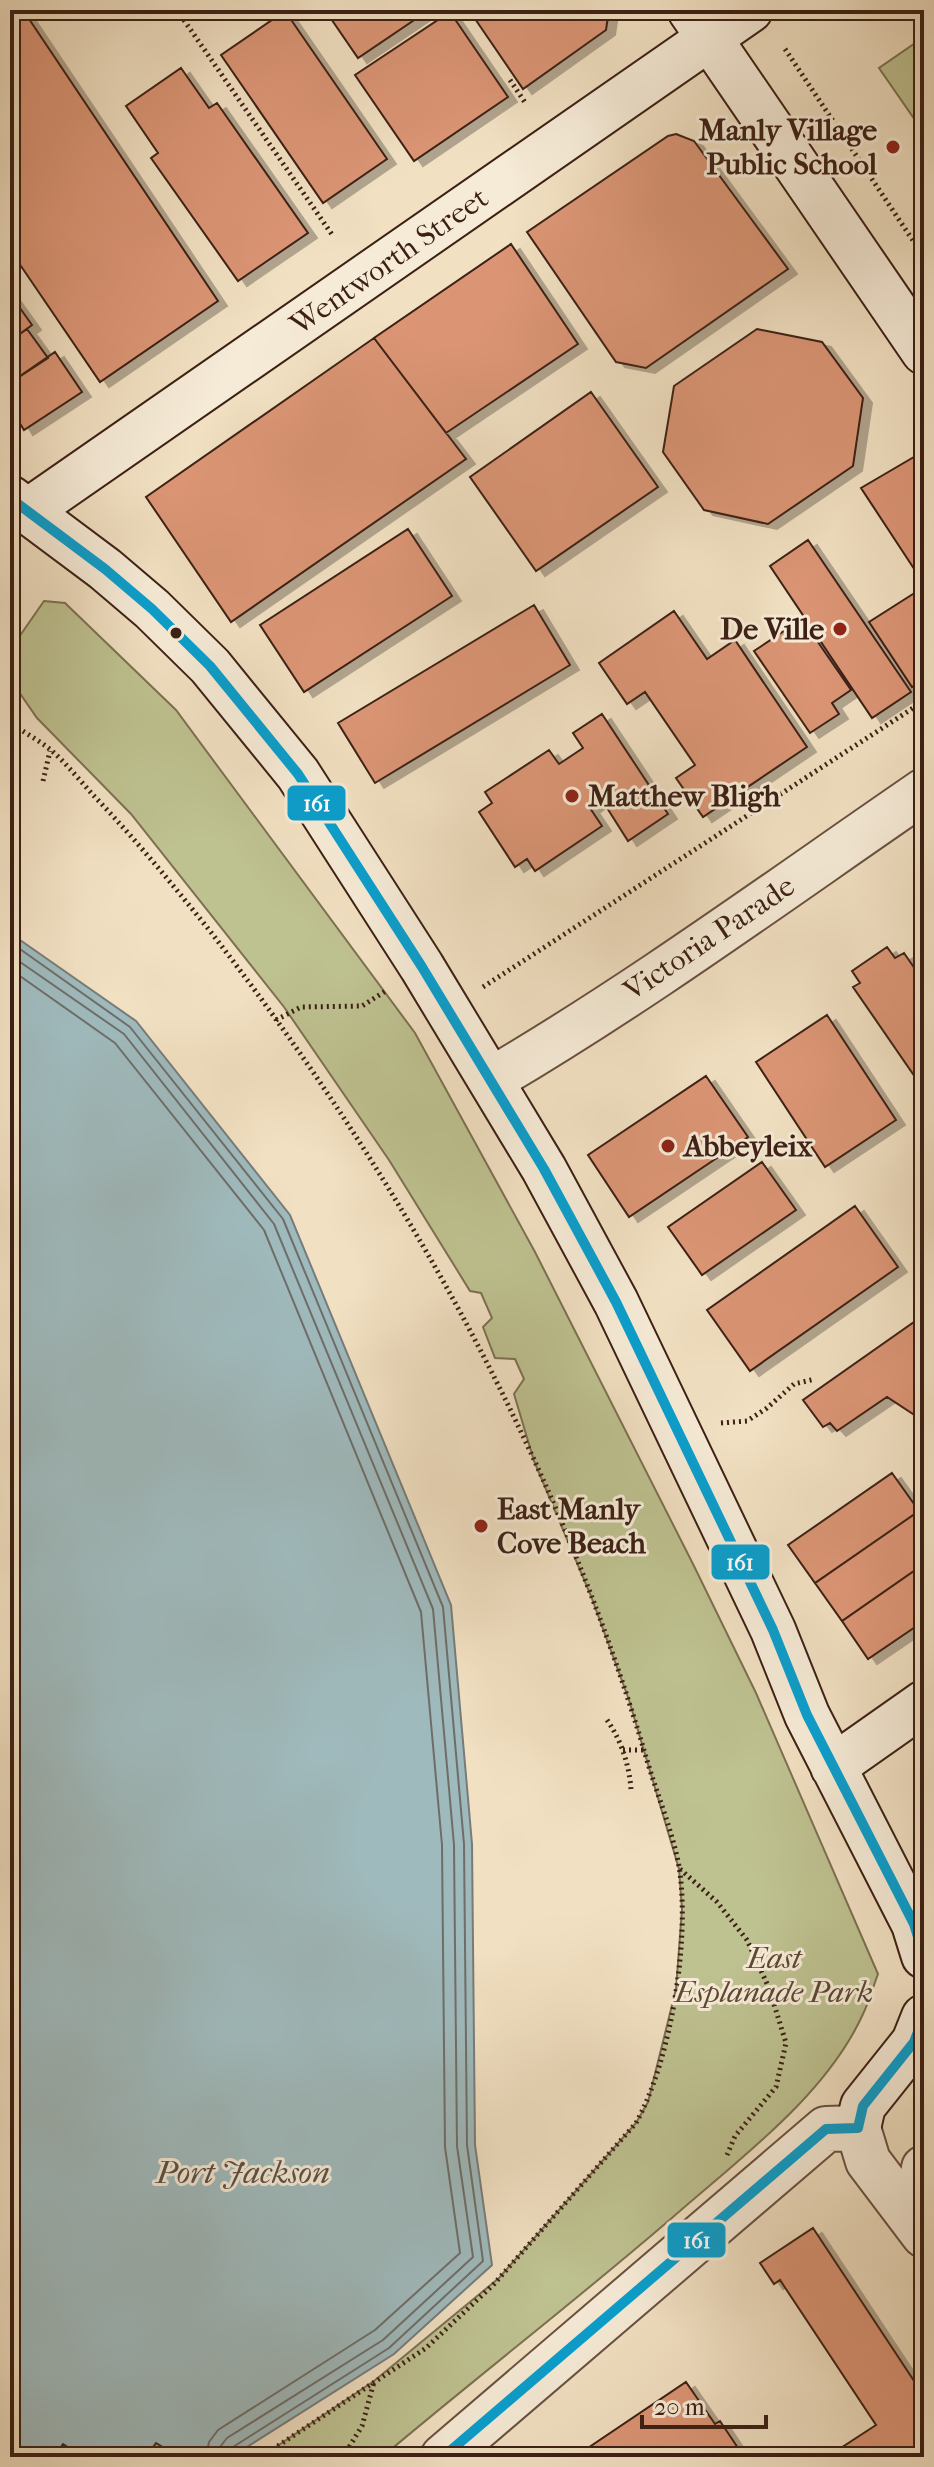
<svg xmlns="http://www.w3.org/2000/svg" width="934" height="2467" viewBox="0 0 934 2467" font-family="'IM FELL French Canon',serif">
	<defs>
		<filter id="shadow"><feDropShadow dx="9" dy="5" stdDeviation="0" flood-color="#0004"/></filter>
	</defs>
	<rect width="100%" height="100%" fill="#f1e0c2"/>
	<filter id="stains"><feTurbulence type="fractalNoise" baseFrequency=".0025" numOctaves="4"/><feColorMatrix values="0 0 0 0 .2 0 0 0 0 .09 0 0 0 0 .02 0 0 0 .5 -.17"/></filter>
	<radialGradient id="worn" r=".72"><stop offset=".6" stop-color="#630" stop-opacity="0"/><stop offset="1" stop-color="#630" stop-opacity=".3"/></radialGradient>
	<path fill="#bec190" stroke="#7d7052" stroke-width="2" d="M924,37V133L879,68Z
		M44,601L65,603L176,710L415,1033L535,1252L693,1564L756,1693L878,1974C873,1987 869,2002 863,2014C826,2096 739,2159 673,2217C578,2299 478,2376 382,2457H261L374,2381L499,2278L636,2123L648,2102L676,1989L682,1909L679,1869L629,1700L591,1596L534,1461L514,1394L524,1379L515,1359L495,1358L483,1327L492,1318L481,1293L470,1291L389,1160L284,1007L131,814L37,718L10,679V650Z"/>
	<path fill="#9fbabd" stroke="#777c7a" stroke-width="2" d="M10,933L136,1021L290,1215L451,1605L472,1844L475,2145L492,2265L394,2354L231,2457H10Z"/>
	<g fill="none" stroke-linecap="round" stroke-linejoin="round">
		<path stroke="#6e6d69" stroke-width="2" d="M10,942L130,1027L283,1219L443,1607L464,1844L467,2145L483,2261L389,2348L233,2447L229,2457
			M10,955L124,1034L274,1224L433,1609L454,1845L457,2146L473,2257L383,2340L227,2438L220,2447L218,2457
			M10,969L115,1043L264,1230L421,1612L442,1845L445,2147L460,2253L375,2330L218,2430L209,2442L206,2457"/>
	</g>
	<path fill="#db9574" stroke="#3c2015" stroke-width="2" filter="url(#shadow)" d="M10,10H23L218,301L100,382L10,250Z
		M325,10H429L358,58Z
		M469,10H609L606,30L523,89Z
		M285,11L387,159L323,203L221,55Z
		M450,12L508,97L414,161L355,75Z
		M181,68L209,108L217,103L308,233L238,281L151,158L158,153L126,106Z
		M676,134L694,141L788,269L646,368L616,362L527,232L668,136Z
		M511,244L578,344L446,433L374,338Z
		M10,294L32,325L10,341Z
		M27,329L48,358L10,383V341Z
		M757,329L822,342L863,398L853,466L768,524L704,510L663,452L674,386Z
		M374,338L466,459L231,622L146,497Z
		M55,352L82,392L24,430L16,417L10,422V383Z
		M591,392L658,487L536,571L470,477Z
		M919,454L924,461V584L861,488Z
		M408,529L452,596L304,692L260,625Z
		M808,540L911,692L872,718L770,566Z
		M924,587V679L912,687L869,622Z
		M534,605L570,665L375,783L338,723Z
		M674,611L707,659L735,640L807,747L703,817L676,778L695,765L645,692L627,704L599,663Z
		M802,619L851,690L832,703L839,714L810,733L754,651Z
		M602,714L668,814L628,841L602,800L590,808L602,826L535,871L527,859L515,867L479,812L492,803L485,792L549,750L559,764L583,748L573,733Z
		M887,947L895,958L904,953L924,982V1090L853,987L860,983L852,971Z
		M827,1015L896,1120L825,1167L756,1062Z
		M706,1076L748,1137L629,1217L588,1155Z
		M762,1162L796,1210L702,1275L668,1227Z
		M855,1206L898,1267L750,1371L707,1310Z
		M924,1315V1406L913,1414L887,1397L837,1431L830,1423L823,1427L803,1400Z
		M892,1473L919,1511L815,1583L788,1545Z
		M919,1511L924,1518V1564L842,1621L815,1583Z
		M924,1564V1621L868,1659L842,1621Z
		M813,2228L924,2396V2457H827L876,2425L780,2280L774,2284L760,2263Z
		M686,2382L715,2424L720,2421L744,2457L576,2456Z
		M156,2443L179,2457H146Z
		M63,2444L74,2451L82,2457H54Z"/>
	<g fill="none" stroke-linecap="round" stroke-linejoin="round">
		<g stroke="#695040" stroke-width="48">
			<path id="street" d="M491,1080C641,992 781,889 924,791
				M915,2223L924,2168
				M443,2457L826,2129L858,2128L868,2161L924,2235"/>
		</g>
		<g stroke="#3c2015" stroke-width="48">
			<path id="secondary" d="M690,10L924,352
				M10,498L105,569L152,609L210,666L298,774L422,967L544,1169L616,1302L773,1630L807,1715L914,1924L924,1956
				M28,511L750,10
				M833,1767L924,1703
				M858,2128L863,2106L914,2042L924,2017"/>
		</g>
		<path stroke="#3c2015" stroke-width="5" stroke-dasharray="2 4" stroke-linecap="butt" d="M177,10L333,236
			M785,49L924,257
			M510,80L526,104
			M10,699L18,728C29,735 41,742 51,750C67,764 81,782 95,797C136,840 173,885 210,931C401,1177 558,1458 646,1757C656,1792 675,1837 680,1873C689,1945 671,2059 636,2123L494,2284L426,2348L261,2457
			M10,732L18,728
			M43,781L50,751
			M483,987L924,701
			M276,1020L301,1007L362,1006L387,990
			M721,1423L747,1421L767,1408L794,1384L815,1379
			M607,1720C621,1740 629,1764 631,1789
			M623,1750H644
			M680,1869L717,1902L747,1940L769,1988L786,2043L776,2087L735,2136L727,2155
			M343,2457L362,2426L374,2382"/>
		<use href="#street" stroke="#f6ebd7" stroke-width="44"/>
		<use href="#secondary" stroke="#f6ebd7" stroke-width="44"/>
		<g stroke="#f6ebd7" stroke-width="16">
			<path id="bus-1" d="M10,498L105,569L152,609L210,666L298,774L422,967L544,1169L616,1302L773,1630L807,1715L914,1924L924,1956
				M443,2457L826,2129L858,2128L863,2106L914,2042L924,2017"/>
		</g>
		<use href="#bus-1" stroke="#099fce" stroke-width="10"/>
	</g>
	<g fill="#8f2418" stroke="#f6ebd7" stroke-width="3">
		<circle cx="893" cy="147" r="8"/>
		<circle cx="840" cy="629" r="8"/>
		<circle cx="572" cy="796" r="8"/>
		<circle cx="668" cy="1146" r="8"/>
		<circle cx="481" cy="1526" r="8"/>
	</g>
	<circle fill="#3c2015" stroke="#f6ebd7" stroke-width="3" cx="176" cy="633" r="7"/>
	<g text-anchor="middle" stroke-width="6" stroke-linejoin="round" paint-order="stroke">
		<g font-size="30" font-weight="bold" fill="#3c2015" stroke="#f6ebd7" text-anchor="start">
			<text x="877" y="140" text-anchor="end">Manly Village<tspan x="877" dy="34">Public School</tspan></text>
			<text x="824" y="639" text-anchor="end">De Ville</text>
			<text x="588" y="806">Matthew Bligh</text>
			<text x="684" y="1156">Abbeyleix</text>
			<text x="497" y="1519">East Manly<tspan x="497" dy="34">Cove Beach</tspan></text>
		</g>
		<g font-size="30" fill="#3c2015" stroke="#f6ebd7">
			<text transform="translate(389 261) rotate(-35)" y="10">Wentworth Street</text>
			<text transform="translate(709 938) rotate(-34)" y="10">Victoria Parade</text>
		</g>
		<g font-size="30" font-style="italic" fill="#5c4834" stroke="#f6ebd7">
			<text x="774" y="1968">East<tspan x="774" dy="34">Esplanade Park</tspan></text>
		</g>
		<g font-size="32" font-style="italic" fill="#5a4e47" stroke="#f6ebd7">
			<text x="243" y="2183">Port Jackson</text>
		</g>
	</g>
	<g stroke="#f6ebd7" stroke-width="3">
		<rect x="286" y="784" width="61" height="38" rx="8" fill="#099fce"/>
		<rect x="710" y="1543" width="61" height="38" rx="8" fill="#099fce"/>
		<rect x="666" y="2221" width="61" height="38" rx="8" fill="#099fce"/>
	</g>
	<g font-size="22" text-anchor="middle" font-weight="bold" fill="#fff">
		<text x="317" y="811">161</text>
		<text x="740" y="1570">161</text>
		<text x="697" y="2248">161</text>
	</g>
	<rect width="934" height="2467" fill="none" stroke="#f1e0c2" stroke-width="40"/>
	<rect x="12" y="12" width="910" height="2443" fill="none" stroke="#3c2015" stroke-width="4"/>
	<rect x="20" y="20" width="894" height="2427" fill="none" stroke="#3c2015" stroke-width="2"/>
	<path d="M642 2415v12h124v-12" fill="none" stroke="#3c2015" stroke-width="4"/>
	<text x="654" y="2415" font-size="24" fill="#3c2015" stroke="#f6ebd7" stroke-width="6" paint-order="stroke">20 m</text>
	<rect width="100%" height="100%" filter="url(#stains)"/>
	<rect width="100%" height="100%" fill="url(#worn)"/>
</svg>
